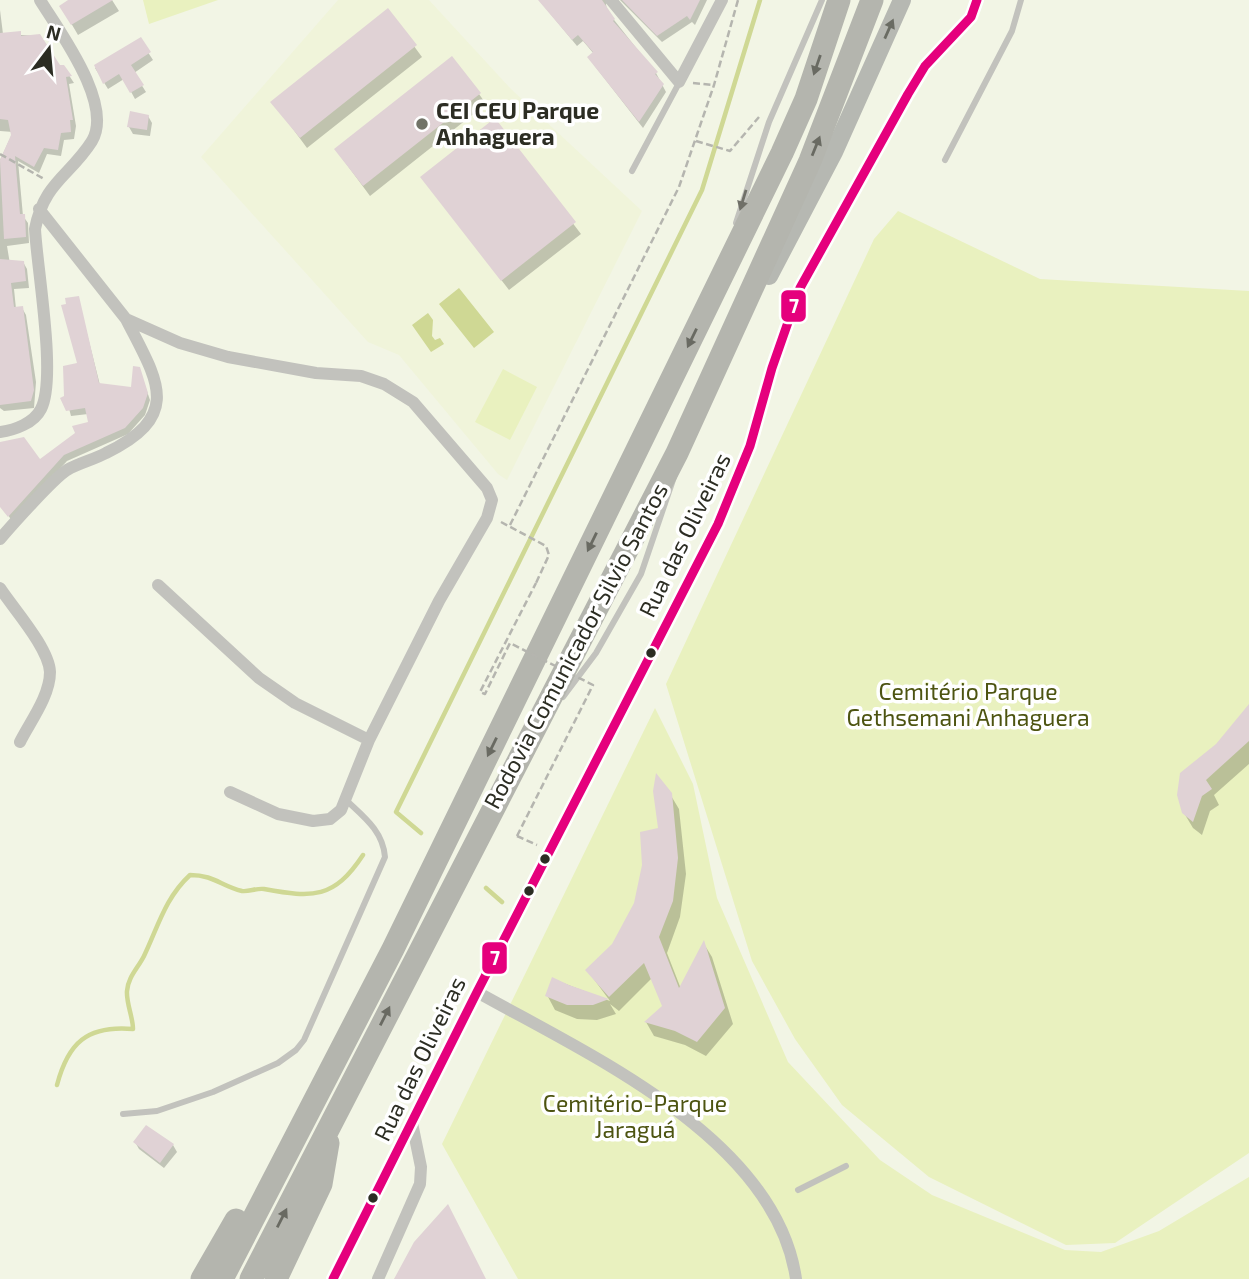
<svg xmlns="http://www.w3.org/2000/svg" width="1249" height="1279" viewBox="0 0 1249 1279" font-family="'Exo 2',sans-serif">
	<rect width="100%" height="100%" fill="#f2f5e5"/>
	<path fill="#f0f4da" d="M338,0H429L511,89L642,211L507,480L498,474L399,355L368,342L201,157Z"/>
	<path fill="#e9f1bf" d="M143,0H218L149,24Z
		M898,211L1040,279L1249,291V1153L1115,1243L1066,1245L929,1177L842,1105L795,1039L752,961L666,684L874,239Z
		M503,369L537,387L510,440L475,422Z
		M655,708L693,784L717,898L788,1062L880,1160L932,1195L1065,1250L1101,1252L1159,1231L1249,1177V1279H518L442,1144Z"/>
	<path fill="#cfd894" d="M459,288L494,332L474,348L439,304Z
		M428,313L433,320L432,336L435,340L440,338L444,344L431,352L412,325Z"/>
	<path fill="#0003" d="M71,0H112L119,11L78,35L61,6Z
		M539,0H611L606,4L607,11L656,73L666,92L643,128L594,65V54L583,41L577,46Z
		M620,0H707L695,25L692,22L662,42Z
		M0,10L3,34L39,36L59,67L63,66L74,83L69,84L76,126L74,139L64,140L61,156L47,154L39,173L18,161L23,216L28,223L29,243L7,246L10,264L23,262L27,269L29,288L14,289L16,309L22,308L26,315L36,382L34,408L4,411L0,408V160L13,132L0,131Z
		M388,11L422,57L307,148L273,102Z
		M140,40L153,60L134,73L146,92L135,99L124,79L108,89L95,68Z
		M479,94L486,104L370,196L336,150Z
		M148,116L152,123L150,136L133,134L129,127Z
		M495,121L581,234L509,290L422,177Z
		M78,298L100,385L133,389L139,368L150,400L145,415L128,434L67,461L12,521L0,503V469L40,462L90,424L88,414L71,416L66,397L79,364Z
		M1249,705V764L1214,795L1219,805L1210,811L1202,835L1193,828L1184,813L1218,745Z
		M670,794L679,809L686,874L680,917L667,953L681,989L704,944L712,957L733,1024L706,1056L685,1045L654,1036L646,1022L664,1007L652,978L619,1011L610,1004L616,1014L597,1020L577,1019L555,1010L547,995L553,979L610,1001L587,970L613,945L636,904Z
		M135,1142L173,1145L177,1152L164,1168L139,1149Z"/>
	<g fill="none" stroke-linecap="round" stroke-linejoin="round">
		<path stroke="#cfd894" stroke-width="4.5" d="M421,833L396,812L702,190L760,0
			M486,888L502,902
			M57,1085C68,1043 87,1025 133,1029C133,1017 126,1003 127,991C128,977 138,968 144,956C158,927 165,898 190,875C214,875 221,886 242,891C249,892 256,888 264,889C313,898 334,899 363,855"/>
	</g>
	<path fill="#e0d2d5" d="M68,0H113L71,25L59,6Z
		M538,0H602L615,19L613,21L658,72L655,74L664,84L639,122L587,57L593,52L578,35L572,40Z
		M622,0H700L690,20L687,16L657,36Z
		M388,8L417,45L300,138L270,102Z
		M21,31V36L40,34L60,65H64L72,76L66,77L73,120H70L71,132L61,133L58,150L44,148L34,167L15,156L20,214H25L26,237L4,239L0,160L11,135L8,120L0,119V33Z
		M141,37L151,52L131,65L144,85L130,93L119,74L103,84L94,65Z
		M452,56L481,93L363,186L334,149Z
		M130,111L149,115L147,130L127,127Z
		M495,118L576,222L501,281L420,177Z
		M0,259L24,261L26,281L11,283L14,307L23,306L34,390L31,401L0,405Z
		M79,296L99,383L131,387L133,366L140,367L148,393L143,408L125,428L64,455L8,517L0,507V442L24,437L40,459L75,433L72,426L88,422L85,408L66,411L60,398L64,396L63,366L77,363L61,305L66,304L65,298Z
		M1249,704V741L1206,780L1212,789L1202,796L1193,822L1182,813L1177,795L1180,773L1216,744Z
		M656,773L672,793L678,858L673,901L659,937L679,988L704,940L725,1008L697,1042L675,1031L644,1022L662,1006L644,963L609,997L585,970L612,944L634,903L642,865L640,832L658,828L653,791Z
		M552,977L569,985L609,999L593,1005H567L545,996Z
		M146,1125L174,1144L160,1163L133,1142Z
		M448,1204L486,1279H394L414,1242Z"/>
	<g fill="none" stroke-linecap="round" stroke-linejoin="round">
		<path stroke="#b5b5af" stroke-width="2.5" stroke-dasharray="7 3.5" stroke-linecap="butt" d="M693,83L714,85
			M696,141L730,151L759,117
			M0,154L44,179
			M501,522L546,546L549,555L536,583
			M510,525L679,187L714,85L738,0
			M517,836L537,845"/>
		<path stroke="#c2c2bd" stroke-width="6" d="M945,160L1012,31L1021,0
			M632,171L679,83
			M736,223L769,122L822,0
			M563,697L596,653L641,574L675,474
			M123,1114L157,1111L213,1092L278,1063L296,1050L304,1040L385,857C383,831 364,817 346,800
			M798,1190L846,1166"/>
		<path stroke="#c2c2bd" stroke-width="12" d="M611,0L679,82L722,0
			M39,209L126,319L180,343L228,357L316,373L361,376L384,384L413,402L487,488L492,500L487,518L439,601L369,740L341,810L330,819L313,821L278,814L230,792
			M0,432C15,430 34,423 41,409C57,378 37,269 35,229C44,182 70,176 92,141C114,104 59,31 40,0
			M0,539C12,525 53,479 67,470C79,463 93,460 106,453C184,415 157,380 126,319
			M158,585L259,678L295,703L369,740
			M0,588C13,608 49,648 50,672C50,696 30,722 20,742
			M477,992C587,1054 776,1138 796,1279
			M333,1279L477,992L718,524L750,446L772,368L800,288L908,94L925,66L971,17L977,0
			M378,1279L420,1184L421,1167L412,1123"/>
		<path stroke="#b6b8b2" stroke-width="18" d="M769,276L834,152L902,0"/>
		<path stroke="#b4b5ae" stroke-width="23" d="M202,1279L236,1220
			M222,1279L393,949L782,153L806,99L839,0
			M251,1279L677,453L810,161L872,0
			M276,1279L321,1184L328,1143"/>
		<path stroke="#b5b5af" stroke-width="2.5" stroke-dasharray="7 3.5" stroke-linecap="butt" d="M517,836L593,685L510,643L485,694L480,692L536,583"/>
		<g stroke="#fff" stroke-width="14">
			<path id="bus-1" d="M333,1279L477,992L718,524L750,446L772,368L800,288L908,94L925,66L971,17L977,0"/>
		</g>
		<use href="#bus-1" stroke="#e5007d" stroke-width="9"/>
	</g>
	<defs><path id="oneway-solid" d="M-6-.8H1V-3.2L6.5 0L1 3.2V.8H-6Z" transform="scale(1.75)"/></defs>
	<use fill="#6a6c63" href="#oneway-solid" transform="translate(889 29) rotate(-66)"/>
	<g fill="#696a62">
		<use href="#oneway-solid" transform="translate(817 65) rotate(109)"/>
		<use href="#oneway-solid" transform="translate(816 146) rotate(-68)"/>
		<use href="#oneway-solid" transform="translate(692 338) rotate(116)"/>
		<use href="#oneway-solid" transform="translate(592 542) rotate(116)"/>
		<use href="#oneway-solid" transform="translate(492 747) rotate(116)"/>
		<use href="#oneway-solid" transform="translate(385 1016) rotate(-63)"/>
		<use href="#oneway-solid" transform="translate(282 1218) rotate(-63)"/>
	</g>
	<use fill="#707068" href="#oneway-solid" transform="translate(743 200) rotate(107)"/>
	<circle fill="#717367" stroke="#fff" stroke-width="2.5" cx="422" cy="124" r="7"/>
	<g fill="#2c2d23" stroke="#fff" stroke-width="2.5">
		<circle cx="651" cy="653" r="6"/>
		<circle cx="545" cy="859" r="6"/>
		<circle cx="529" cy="891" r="6"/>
		<circle cx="373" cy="1198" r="6"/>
	</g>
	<g text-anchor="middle" stroke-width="7" stroke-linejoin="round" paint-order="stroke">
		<g font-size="23" font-weight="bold" fill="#2c2d23" stroke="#fff" text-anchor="start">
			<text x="436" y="119">CEI CEU Parque<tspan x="436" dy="26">Anhaguera</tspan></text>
		</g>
		<g font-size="23" fill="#2c2d23" stroke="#fff">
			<text transform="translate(685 535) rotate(-64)" y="8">Rua das Oliveiras</text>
			<text transform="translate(576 646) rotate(-62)" y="8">Rodovia Comunicador Silvio Santos</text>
			<text transform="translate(420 1059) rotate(-64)" y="8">Rua das Oliveiras</text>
		</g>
		<g font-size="23" fill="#4d5411" stroke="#fff">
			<text x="968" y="700">Cemitério Parque<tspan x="968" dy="26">Gethsemani Anhaguera</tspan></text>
			<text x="635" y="1112">Cemitério-Parque<tspan x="635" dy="26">Jaraguá</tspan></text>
		</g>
	</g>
	<g stroke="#fff" stroke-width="2.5">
		<rect x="780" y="289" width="27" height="34" rx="7" fill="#e5007d"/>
		<rect x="481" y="941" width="27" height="34" rx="7" fill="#e5007d"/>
	</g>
	<g font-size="19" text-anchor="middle" font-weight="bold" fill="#fff">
		<text x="794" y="313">7</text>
		<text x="495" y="965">7</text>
	</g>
	<g transform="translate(49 49) rotate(16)" stroke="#ffffff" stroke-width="5" paint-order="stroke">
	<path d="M0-5L12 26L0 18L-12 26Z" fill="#2c2d23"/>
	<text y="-10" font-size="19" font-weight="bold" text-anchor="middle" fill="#2c2d23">N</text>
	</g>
</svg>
